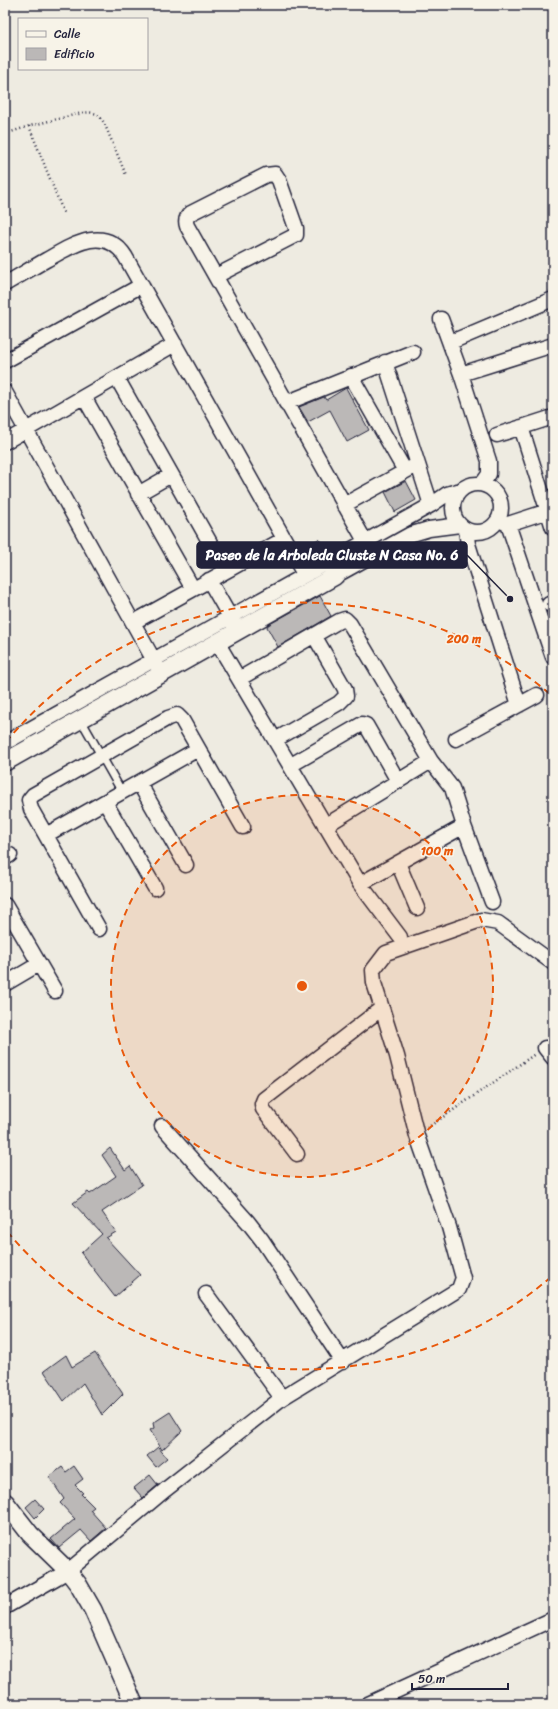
<svg xmlns="http://www.w3.org/2000/svg" width="558" height="1709" viewBox="0 0 558 1709" font-family="Sriracha,sans-serif">
	<rect width="100%" height="100%" fill="#eeebe1"/>
	<filter id="ink" filterUnits="userSpaceOnUse"><feTurbulence type="fractalNoise" baseFrequency=".025" numOctaves="2"/><feDisplacementMap in="SourceGraphic" scale="8" xChannelSelector="R" yChannelSelector="G"/><feConvolveMatrix kernelMatrix="1 2 1 2 8 2 1 2 1" color-interpolation-filters="sRGB"/></filter>
	<g filter="url(#ink)">
		<path fill="#bbb8b7" stroke="#22223b" d="M346,388L369,430L347,442L330,410L308,422L299,407L324,397L326,400Z
			M406,481L416,500L395,512L385,492Z
			M319,539L324,550L317,554L319,558L308,563L299,549Z
			M320,596L331,616L278,647L267,627L268,625Z
			M110,1148L125,1170L130,1166L142,1185L102,1212L116,1232L106,1238L140,1275L115,1297L81,1253L102,1234L73,1203L88,1192L90,1194L116,1176L102,1155Z
			M95,1353L123,1394L102,1415L83,1383L64,1401L44,1371L66,1355L72,1367Z
			M170,1412L182,1431L162,1450L150,1430L154,1428L153,1423Z
			M158,1447L167,1458L156,1467L147,1456Z
			M74,1466L83,1479L75,1485L83,1493L81,1494L94,1507L90,1510L106,1528L91,1541L81,1530L59,1548L51,1539L75,1519L60,1503L64,1499L49,1477L62,1467L66,1472Z
			M150,1475L158,1485L143,1498L134,1488Z
			M35,1499L44,1509L35,1518L26,1507Z"/>
		<g fill="none" stroke-linecap="round" stroke-linejoin="round">
			<g stroke="#22223b" stroke-width="10">
				<path id="service" d="M81,720L122,792"/>
			</g>
			<g stroke="#22223b" stroke-width="17">
				<path id="minor" d="M216,276L296,235V228L279,180L275,174L266,175L191,213C186,217 185,220 187,226L365,541
					M5,284C19,276 32,268 46,260C71,246 104,224 125,256L304,574
					M441,319L461,374L489,461V474L482,484
					M451,342L553,299
					M5,361L142,285
					M385,362L431,505
					M461,374L553,345
					M351,376L405,471
					M117,378L226,571
					M5,392L157,666
					M84,397L193,589
					M286,403L413,352
					M521,427L553,528
					M497,435L553,417
					M5,442L175,344
					M453 508a24 24 0 1 1 48 0a24 24 0 1 1-48 0Z
					M138,494L171,475
					M344,505L413,467
					M498,520L508,524L553,657
					M508,524L548,511
					M460,525L429,529L409,535L335,576L327,563L431,505L447,494L461,490
					M466,530L468,544L519,705
					M209,580L230,617L235,623
					M549,604L553,603
					M134,622L284,539
					M217,642L360,884L400,937
					M239,679L339,621L345,619L350,624L431,761L452,788L464,826L492,902
					M456,739L537,695
					M275,740L339,703L346,696L345,689L315,637
					M5,743L327,563
					M291,765L362,724L366,725L398,781
					M139,783L186,865
					M105,802L155,888
					M325,826L431,761
					M46,835L198,749
					M5,858L10,855
					M398,863L417,908
					M360,884L464,826
					M5,905L55,991
					M99,929L31,809L29,800L33,795L168,718L177,715L182,720L243,827
					M5,984L39,964
					M545,1048L553,1058
					M162,1126L248,1222L262,1240L343,1362
					M297,1154L263,1109L262,1104L264,1099L382,1008
					M206,1294L282,1398
					M5,1607L68,1571L165,1490L282,1398L459,1289L463,1278L449,1227L417,1136L397,1056L374,983L373,970L386,953L481,920L498,923L553,963
					M368,1704L553,1619"/>
			</g>
			<g stroke="#22223b" stroke-width="20">
				<path id="tertiary" d="M5,762L335,576
					M5,1502L30,1534L68,1571L78,1584L93,1610L134,1704"/>
			</g>
			<path stroke="#22223b" stroke-width="2.5" stroke-dasharray="1 3" stroke-linecap="butt" d="M29,126L64,214
				M5,134L29,126L82,113C94,111 100,114 105,125L126,175
				M427,1128L535,1054"/>
			<use href="#service" stroke="#f7f3e8" stroke-width="7"/>
			<use href="#minor" stroke="#f7f3e8" stroke-width="14"/>
			<use href="#tertiary" stroke="#f7f3e8" stroke-width="17"/>
		</g>
	</g>
	<circle cx="302" cy="986" r="191" fill="#e8590c" fill-opacity=".12"/>
	<g fill="none" stroke="#e8590c" stroke-width="2" stroke-dasharray="7 5">
		<circle cx="302" cy="986" r="191"/>
		<path d="M551 1277A383 383 0 0 1 6 1230M6 742A383 383 0 0 1 551 695"/>
	</g>
	<circle cx="302" cy="986" r="6" fill="#e8590c" stroke="#f7f3e8" stroke-width="2"/>
	<g font-size="12" text-anchor="middle" font-weight="bold" fill="#e8590c" stroke="#f7f3e8" stroke-width="3.5" stroke-linejoin="round" paint-order="stroke">
		<text x="464" y="643">200 m</text>
		<text x="437" y="855">100 m</text>
	</g>
	<path fill="none" stroke="#22223b" stroke-width="1.5" d="M510 599L467 555"/>
	<circle fill="#22223b" stroke="#f7f3e8" stroke-width="1.5" cx="510" cy="599" r="4"/>
	<rect fill="#22223b" stroke="#22223b" stroke-width="1.5" x="197" y="542" width="270" height="26" rx="4"/>
	<g font-size="14" text-anchor="middle" font-weight="bold" fill="#fff">
		<text x="332" y="560">Paseo de la Arboleda Cluste N Casa No. 6</text>
	</g>
	<rect width="558" height="1709" fill="none" stroke="#f7f3e8" stroke-width="20"/>
	<rect x="10" y="10" width="538" height="1689" fill="none" stroke="#22223b" stroke-width="1.5" filter="url(#ink)"/>
	<rect x="18" y="18" width="130" height="52" fill="#f7f3e8" stroke="#a29fa3"/>
	<rect x="26" y="31" width="20" height="6" fill="#f7f3e8" stroke="#a29fa3"/>
	<text x="54" y="38" font-size="12" fill="#22223b">Calle</text>
	<rect x="26" y="48" width="20" height="12" fill="#bbb8b7" stroke="#a29fa3"/>
	<text x="54" y="58" font-size="12" fill="#22223b">Edificio</text>
	<path d="M412 1683v6h96v-6" fill="none" stroke="#22223b" stroke-width="2"/>
	<text x="418" y="1683" font-size="12" fill="#22223b" stroke="#f7f3e8" stroke-width="3" paint-order="stroke">50 m</text>
</svg>
